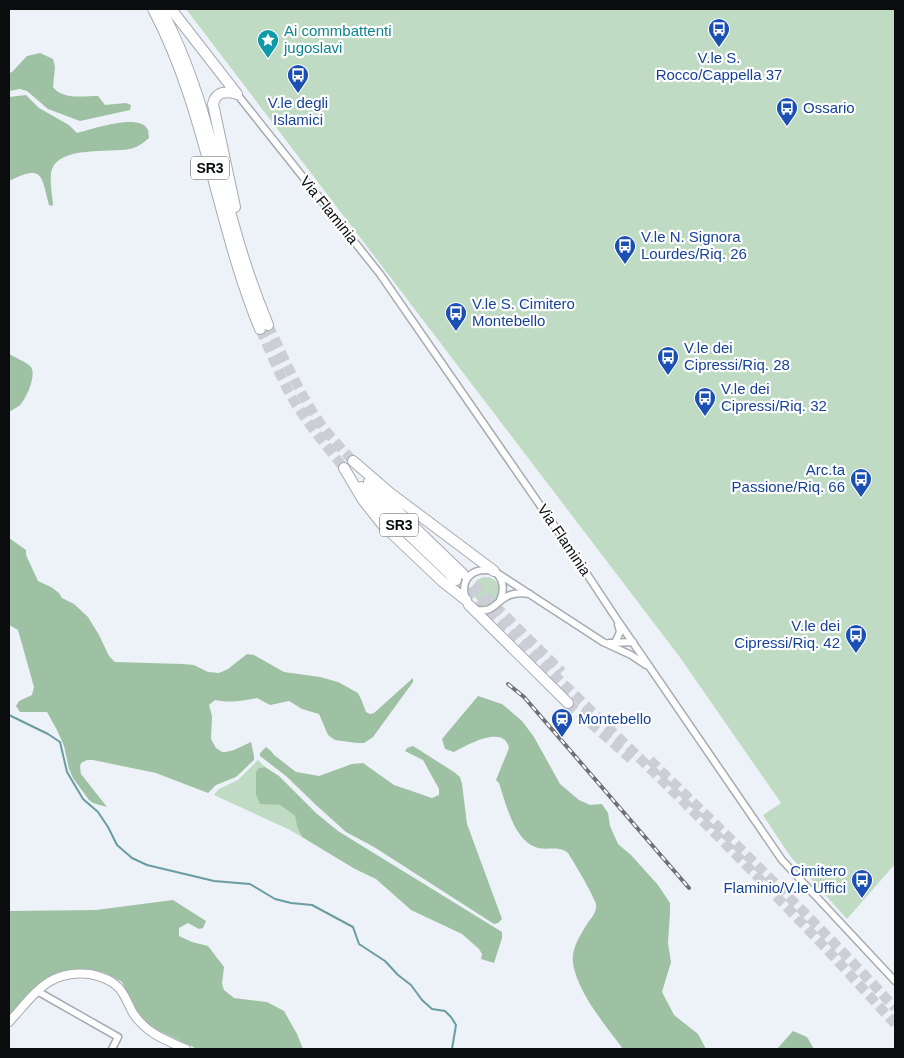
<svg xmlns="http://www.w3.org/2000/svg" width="904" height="1058" viewBox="0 0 904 1058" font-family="Arial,sans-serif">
	<rect width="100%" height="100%" fill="#edf1f8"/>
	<path fill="#c0dbc3" d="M186,9H895V864L847,919L790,856L763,815L781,803L679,656Z
		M473 590a13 13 0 1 1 26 0a13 13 0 1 1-26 0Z
		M258,760L265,767L259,768L256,795L260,803L280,805L295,816L297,827L302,837L288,829L214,795L219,789L238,780Z"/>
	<path fill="#9ec1a3" d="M40,53L53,59L55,67L53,87C63,100 83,96 98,96L105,105L126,103L131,105L130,110L80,121L48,109L27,91L20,89L9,91V73L12,72L27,56Z
		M26,95L39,108L69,125L77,133C91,130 140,112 148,130C148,130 149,137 149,138C143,143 137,148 129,149C109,153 61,146 52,169C49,177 52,195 53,204L52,206L49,205C41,173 42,165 9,181V97Z
		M9,354C14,357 26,362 30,366C38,373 26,400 19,406C16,408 12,410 9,412Z
		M9,538L26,550V555L38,581L51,587L59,593L62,598L74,604L88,617L99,635L109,656L115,662L183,664L194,665L208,672L219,673L228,669L247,654L254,655L284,672L320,677L338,682L358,693L361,699L366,712L370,714L374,713L413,678V682L373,737L364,743H357L335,740L328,735L319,714L302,709L289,701L270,705L257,698C240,701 232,703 215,700L209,705L212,716L211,739L216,748L222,752H226L234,750L251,742L254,756V760L236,777L216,785L208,793L156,773L93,760H87L81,763L80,767L81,774L107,807L93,803L89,800L73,778L69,769L64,746L57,730L47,712H20L16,706L19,701L32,695L34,687L18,630L9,625Z
		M478,696L502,704L522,721L534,737L560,784L579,800L590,805L602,804L608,813L610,826L618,844L631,855L658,885L670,903V913L668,943L671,962L662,992L674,1015L698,1034L706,1049H623C606,1026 577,992 573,963C571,949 580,936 587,924C591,918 597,913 596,904C595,900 592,896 591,893C584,879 576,866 568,853C559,846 549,850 538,848C514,841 506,804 499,783L496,780L509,748C504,724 467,745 454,752L445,749L442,739Z
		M413,746L454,772L460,777L462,784L467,824L502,919L498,923L494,924L374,847L346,832L316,805L286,776L260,756V753L266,747L271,751L274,755L296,772L319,776L352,764L363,763L394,785L432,798L439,795V789L423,760L405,751L407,748Z
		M265,767L279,776L316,813L338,831L502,932V938L494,963L481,959L482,954L479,949L462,934L411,910L376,879L355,869L302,837L297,827L295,816L280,805L260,804L256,795V772L259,768Z
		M173,900L206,921L203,928L199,929L188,923L179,928V936L192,942L208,946L224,967L222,984L224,990L234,998L267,1002L284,1011L297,1034L303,1049H197L155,1029L143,1020L133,1006L122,982L105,973L82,969L58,972L43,981L9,1018V911L96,910Z
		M793,1031L807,1037L814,1049H777Z"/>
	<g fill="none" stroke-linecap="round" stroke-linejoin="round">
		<path stroke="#689da2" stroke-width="2" d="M9,715L48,734L60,742L67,772L83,799L98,812L108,827L117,845L132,858L147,865L214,881L250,884L275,899L291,903L312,905L353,927L359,944L385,961L398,975L411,985L422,1000L432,1009L445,1011L451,1017L456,1025L452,1049"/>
		<path stroke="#cbcfd5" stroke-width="10" stroke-dasharray="10 5" stroke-linecap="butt" d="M268,325C284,358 299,393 320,423C330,437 342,449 353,461
			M260,329C272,355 282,382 297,406C311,428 328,448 344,468
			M463,574L562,672
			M456,580C571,691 687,802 797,918C831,953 863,989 895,1024
			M568,703L631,759
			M650,760C733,842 817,922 895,1008"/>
		<g stroke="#a6aab1" stroke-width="9">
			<path id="minor" d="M237,94L380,274L569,547L616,618L782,860L895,981
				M498,575C504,582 504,592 500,600
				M466,600C459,578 473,567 494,571L603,642L631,655L646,665
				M475,609C493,615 496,600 510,595C517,592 524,593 530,594
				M609,643L633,642
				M615,643L620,632L618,624
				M37,991L118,1037L112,1049"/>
		</g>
		<g stroke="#a6aab1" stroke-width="10">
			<path id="tertiary" d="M9,1022C34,995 48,969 90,974C100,976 110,979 118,987C125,994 128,1004 133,1013C146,1033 165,1040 186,1049"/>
		</g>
		<g stroke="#a6aab1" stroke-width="12">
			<path id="trunk" d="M153,9C206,109 217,225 260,329
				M161,9C201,83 215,163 239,243C247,270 257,298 268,325
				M171,9L237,94
				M235,207L213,104C216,91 226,91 237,94
				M353,461L390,493L494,571
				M344,468L363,500L382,524L442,581L466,600
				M369,482L384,498L463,574
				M361,487L378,505L456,580
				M469,605L568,703"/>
		</g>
		<use href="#minor" stroke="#fff" stroke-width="6"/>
		<use href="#tertiary" stroke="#fff" stroke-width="8"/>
		<use href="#trunk" stroke="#fff" stroke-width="10"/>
		<g stroke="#6e7175" stroke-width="4">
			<path id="rail" d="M508,684L524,697L689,888"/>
		</g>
		<use href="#rail" stroke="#fff" stroke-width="2" stroke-dasharray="5.5" stroke-linecap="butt"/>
	</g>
	<defs>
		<g id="bus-pin" transform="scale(1.125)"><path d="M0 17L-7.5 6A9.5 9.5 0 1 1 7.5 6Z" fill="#1a4fb4" stroke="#fff"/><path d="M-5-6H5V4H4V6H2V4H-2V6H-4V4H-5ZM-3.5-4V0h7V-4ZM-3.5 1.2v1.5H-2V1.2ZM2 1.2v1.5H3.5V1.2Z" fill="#fff"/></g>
		<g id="sight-pin" transform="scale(1.125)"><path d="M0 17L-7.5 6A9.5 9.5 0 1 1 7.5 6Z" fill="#0f9aa8" stroke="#fff"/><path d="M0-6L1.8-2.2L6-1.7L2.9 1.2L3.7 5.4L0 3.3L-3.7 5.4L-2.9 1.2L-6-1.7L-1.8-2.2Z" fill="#fff"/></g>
		<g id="station-pin" transform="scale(1.125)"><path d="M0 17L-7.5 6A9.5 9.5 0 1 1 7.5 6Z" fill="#1a4fb4" stroke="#fff"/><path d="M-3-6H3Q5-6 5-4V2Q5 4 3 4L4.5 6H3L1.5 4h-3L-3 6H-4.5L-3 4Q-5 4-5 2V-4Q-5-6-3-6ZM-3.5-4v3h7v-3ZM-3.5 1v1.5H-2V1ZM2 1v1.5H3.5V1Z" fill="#fff"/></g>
	</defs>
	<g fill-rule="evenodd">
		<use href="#bus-pin" x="719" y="29"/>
		<use href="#sight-pin" x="268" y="40"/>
		<use href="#bus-pin" x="298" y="75"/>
		<use href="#bus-pin" x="787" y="108"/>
		<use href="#bus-pin" x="625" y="246"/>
		<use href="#bus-pin" x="456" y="313"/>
		<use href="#bus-pin" x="668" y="357"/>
		<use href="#bus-pin" x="705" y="398"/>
		<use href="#bus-pin" x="861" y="479"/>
		<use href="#bus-pin" x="856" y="635"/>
		<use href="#station-pin" x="562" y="719"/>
		<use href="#bus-pin" x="862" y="880"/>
	</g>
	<g text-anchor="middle" stroke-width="4.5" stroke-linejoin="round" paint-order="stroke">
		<g fill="#fff" stroke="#545556" stroke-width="1">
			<rect x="191" y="156.5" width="38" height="23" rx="4"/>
			<rect x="380" y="513.5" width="38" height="23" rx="4"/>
		</g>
		<g font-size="14" font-weight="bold" fill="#0a0c0e">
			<text x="210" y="173">SR3</text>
			<text x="399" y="530">SR3</text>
		</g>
		<g font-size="15" fill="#0d838f" stroke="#fff" text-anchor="start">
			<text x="284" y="36">Ai commbattenti<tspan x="284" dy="17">jugoslavi</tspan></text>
		</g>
		<g font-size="15" fill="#164399" stroke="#fff" text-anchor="start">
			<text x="719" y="63" text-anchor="middle">V.le S.<tspan x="719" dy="17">Rocco/Cappella 37</tspan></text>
			<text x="298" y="108" text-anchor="middle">V.le degli<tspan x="298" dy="17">Islamici</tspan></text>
			<text x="803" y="113">Ossario</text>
			<text x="641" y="242">V.le N. Signora<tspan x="641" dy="17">Lourdes/Riq. 26</tspan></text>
			<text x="472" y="309">V.le S. Cimitero<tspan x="472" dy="17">Montebello</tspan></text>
			<text x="684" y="353">V.le dei<tspan x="684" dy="17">Cipressi/Riq. 28</tspan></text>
			<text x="721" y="394">V.le dei<tspan x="721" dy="17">Cipressi/Riq. 32</tspan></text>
			<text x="845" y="475" text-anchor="end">Arc.ta<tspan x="845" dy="17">Passione/Riq. 66</tspan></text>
			<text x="840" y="631" text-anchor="end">V.le dei<tspan x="840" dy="17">Cipressi/Riq. 42</tspan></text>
			<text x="578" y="724">Montebello</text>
			<text x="846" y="876" text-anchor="end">Cimitero<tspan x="846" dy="17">Flaminio/V.le Uffici</tspan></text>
		</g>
		<g font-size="15" fill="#0a0c0e" stroke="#fff">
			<text transform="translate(329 210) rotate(51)" y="5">Via Flaminia</text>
			<text transform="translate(564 540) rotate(56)" y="5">Via Flaminia</text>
		</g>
	</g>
	<rect width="904" height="1058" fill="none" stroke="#0a0c0e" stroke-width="20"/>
</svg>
